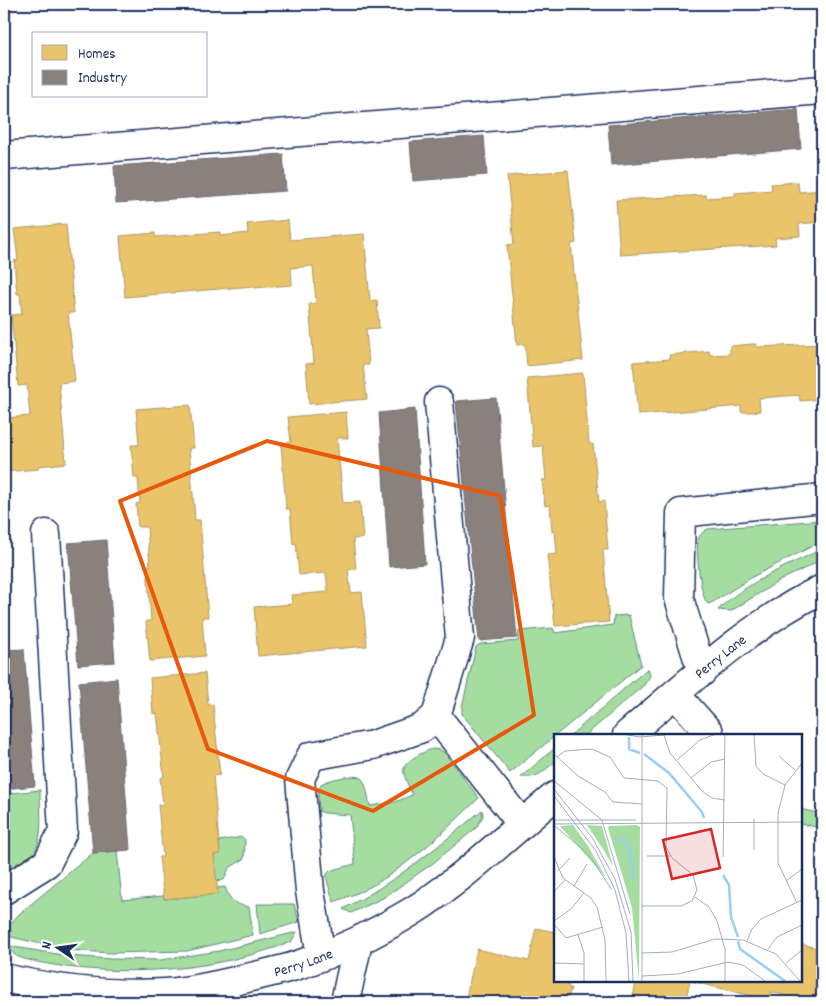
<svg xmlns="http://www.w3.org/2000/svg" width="826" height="1006" viewBox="0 0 826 1006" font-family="Dekko,sans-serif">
	<rect width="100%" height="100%" fill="#fff"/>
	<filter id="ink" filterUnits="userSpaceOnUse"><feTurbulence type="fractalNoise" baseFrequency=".02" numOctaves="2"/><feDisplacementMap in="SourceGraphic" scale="10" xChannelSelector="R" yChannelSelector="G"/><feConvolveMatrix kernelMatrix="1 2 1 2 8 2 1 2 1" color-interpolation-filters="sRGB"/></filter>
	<g filter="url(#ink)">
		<path fill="#a5dda1" stroke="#608680" d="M822,520V541L754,576L713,602L708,604C700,597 696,552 698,540C699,535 704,531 708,529Z
			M822,549V560L779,581L731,611L718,610C743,584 789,565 822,549Z
			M629,615L641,665L510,773L462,714V707L476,647L480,644L518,641L519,631L553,628L555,633L613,625L614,616Z
			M648,668L650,676L644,685L586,735H571Z
			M555,748V762C542,772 538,779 521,777Z
			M433,749L440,750L445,753L479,798C447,829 402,872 362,891C353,895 343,898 334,902C322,867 322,873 355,864L350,815L324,813L319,811L318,793L321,784C327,780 355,773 361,778C367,783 368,799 370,806L395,802L412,795C410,788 402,775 404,768C405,761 426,750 433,749Z
			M40,790C40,825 49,863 4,869V794Z
			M800,809L822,814V828L800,824Z
			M482,810L483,816L476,828L432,864L383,898L351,913L343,909C394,883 438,847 482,810Z
			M242,837L245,840L244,859L229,868L224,880L216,881L214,855L220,854L219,841Z
			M117,851L122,900L163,896L164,899L217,894V888L225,887C230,901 234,904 249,907L253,935L187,951L111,953L67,950L7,936L10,924L19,914L93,853Z
			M257,904H294L299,922L260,934Z
			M297,932L291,942C219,969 143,976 66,967C56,965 23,961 15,955C12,953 10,949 8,946L69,956L111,959L161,960L219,951Z"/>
		<path fill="#e9c46a" stroke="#ab9766" d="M568,170L576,243L571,244L583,360L527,366L525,344L517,345L507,245L514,244L507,176Z
			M798,182L799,192L822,190V241L821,222L799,224L800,236L775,238L776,245L620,255L616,200L706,195V198L735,196V193L772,190L771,184Z
			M288,220L290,240L364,234L370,301L377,300L379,328L366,329L369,365H363L367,399L309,404L306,364L314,363L309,304L316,303L313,266L291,268L292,285L254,288V286L125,297L120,236L155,233V237L220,232V236L248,233L247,224Z
			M66,224L74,313H68L75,381L59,383L66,463L38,466L39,469L4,472V418L30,416L27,385L18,386L11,315L22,314L20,294H17L14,261L18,260L14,229Z
			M752,344H756L757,347L822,344V399L800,401L799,395L759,398L760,411L753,412H741V406L638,415L633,362L670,359L669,355L709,351L710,355L730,354V346Z
			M583,373L589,444H593L599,502L604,501L608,550H603L609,622L555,626L547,555L557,554L555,531L552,532L550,505L545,506L542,480H546L543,446L533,447L527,378Z
			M190,405L194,448H189L194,506L195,520H200L208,617H202L205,656L150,661L146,621H151L147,566H150L147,527H138L136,504L140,503L138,478H134L131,445H139L136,409Z
			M346,412L348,438H337L343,503L360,502L363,538L353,539L356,569L348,570L351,593L362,592L367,646L258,656L254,607L292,604L291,595L328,592L326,573L299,575L296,543L293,544L290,509H286L281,443L291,442L288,417Z
			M205,673L208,705L213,704L220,775L213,776L220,854L214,855L218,894L164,899L159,857H163L158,805H163L160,778L164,777L157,713L153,714L150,678Z
			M536,928L555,932V980H570L568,987L571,988L567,1002H465L477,949L529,961Z
			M800,944L822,949V1002H812L771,992L769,1000L690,981L685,1002H632L636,982L639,983L640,980H800Z"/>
		<path fill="#8a817c" stroke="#696873" d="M798,109L801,149L611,165L608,125Z
			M484,136L487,175L413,181L410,142Z
			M283,154L286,191L116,203L114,166Z
			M496,398L517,638L479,641L456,401Z
			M415,409L425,564L389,567L379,413Z
			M106,540L115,662L78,665L68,543Z
			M24,649L35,786L4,789V650Z
			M117,678L130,850L93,853L79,682Z"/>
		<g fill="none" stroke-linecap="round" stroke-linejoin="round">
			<g stroke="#1b2f5e" stroke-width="31">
				<g id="minor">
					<path d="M4,156L822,90"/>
					<path d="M702,672L679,598L681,513L822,498"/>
					<path d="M675,694L709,732"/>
					<path d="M436,716L460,638L439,402"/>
					<path id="s1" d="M627,735C689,682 749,625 822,589"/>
					<path d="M4,890L47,863L63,831L46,534"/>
					<path d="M321,956L310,891L300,779L311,756L373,745L422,728L436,716L522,824"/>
					<path id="s2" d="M4,978C56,990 112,996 165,993C191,991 218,985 243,979C261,974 280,971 298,965C337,952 375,934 411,912C461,881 509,834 555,796"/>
					<path d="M345,1002L358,942"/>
				</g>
			</g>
			<use href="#minor" stroke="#fff" stroke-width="28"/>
		</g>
	</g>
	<path fill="none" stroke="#e8590c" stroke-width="4" stroke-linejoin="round" d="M267,441L500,496L534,715L373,811L208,749L120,501Z"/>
	<g text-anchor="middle" stroke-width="5" stroke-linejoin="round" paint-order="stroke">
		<g font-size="15" fill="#1b2f5e" stroke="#fff">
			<text dy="5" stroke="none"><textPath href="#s1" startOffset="122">Perry Lane</textPath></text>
			<text dy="5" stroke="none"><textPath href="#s2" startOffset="304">Perry Lane</textPath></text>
		</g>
	</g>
	<g transform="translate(554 734)">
		<rect width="248" height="248" fill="#fff"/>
		<path d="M19,91L34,112L52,144L6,92ZM33,91L48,92L59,132L49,115ZM82,91L86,93L85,247L78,174L54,94L55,92Z" fill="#a5dda1"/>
		<path fill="none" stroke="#9acdf7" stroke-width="2.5" d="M75,3V15L86,19M90,20L115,39L148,78L150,84M63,105L72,108L76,115L80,146M169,141L175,151L177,183L184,203M184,207L186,215L231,247"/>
		<path fill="none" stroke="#a4acbf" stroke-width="1" d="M68,0L86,3L110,1M88,0V247M200,0L202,32L209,40L231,51M110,1L116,19L148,57L158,64L171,66M0,20L24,42L51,58L59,68L88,70M225,22L241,36M3,23L11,17L38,15L56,23L70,44L104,47L113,54L112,113L118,124L139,141L143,156L138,167L127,172H88M122,27L146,6L162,0M137,44L157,28L171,25M0,47L48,86L76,180M0,55L39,105L61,145L77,198L79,247M0,62L42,117L61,156L72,199L75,247M248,71V101M200,85V116M0,86H82M0,90L248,88M0,91L35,121L58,156M93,122H116M0,123L9,144L37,164L43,173L51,206L52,247M169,123L171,0M4,137L16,124M232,147L248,135M20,152L33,130M0,158L11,146M141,163L155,173L163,187L171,215V247M243,169L224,129V79L231,51L248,29M0,187L17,175L30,159M0,190L12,204L49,193M24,201L30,219V247M193,207L198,195L207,185L248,166M214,215L223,203L248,191M88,219L118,218L161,205L189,206L222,220L246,247M1,229L30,230M232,229L248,216M88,242L124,240L174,228L189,231L211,247"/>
		<path fill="#d62828" fill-opacity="0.15" stroke="#d62828" stroke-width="2.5" d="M157,95L166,134L118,145L109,106Z"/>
		<rect width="248" height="248" fill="none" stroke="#1b2f5e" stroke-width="2.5"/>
	</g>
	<rect width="826" height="1006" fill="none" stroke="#fff" stroke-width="20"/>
	<rect x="10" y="10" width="806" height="986" fill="none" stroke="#1b2f5e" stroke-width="2" filter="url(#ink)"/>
	<rect x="32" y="32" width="175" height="65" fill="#ffffff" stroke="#a4acbf"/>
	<rect x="42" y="45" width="25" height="15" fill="#e9c46a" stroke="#a4acbf"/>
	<text x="78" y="58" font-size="15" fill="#1b2f5e">Homes</text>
	<rect x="42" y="70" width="25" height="15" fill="#8a817c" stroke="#a4acbf"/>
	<text x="78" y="82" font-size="15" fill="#1b2f5e">Industry</text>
	<g transform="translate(58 948) rotate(283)" stroke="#ffffff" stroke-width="4" paint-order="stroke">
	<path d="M0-4L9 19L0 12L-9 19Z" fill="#1b2f5e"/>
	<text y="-8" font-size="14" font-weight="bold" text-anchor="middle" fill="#1b2f5e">N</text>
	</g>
</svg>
